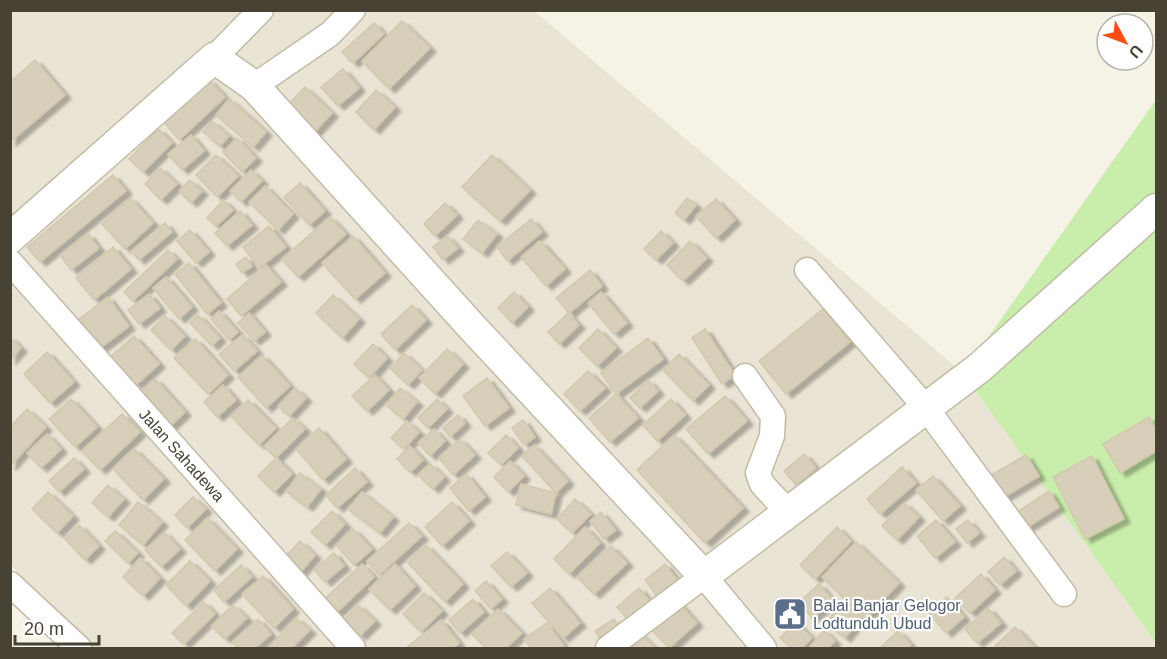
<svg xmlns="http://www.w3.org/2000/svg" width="1167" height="659" viewBox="0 0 1167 659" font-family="Arial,sans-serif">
	<defs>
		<filter id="shadow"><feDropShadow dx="6" dy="4" stdDeviation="1.5" flood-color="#0004"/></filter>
	</defs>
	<rect width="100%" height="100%" fill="#f5f2e6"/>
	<path fill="#e9e4d3" d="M10,11H534L963,373L1156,643V648H80L11,565Z"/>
	<path fill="#c9edaa" d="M1156,100V643L963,373Z"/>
	<path fill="#d8cfba" stroke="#d3c8ad" stroke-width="1.5" filter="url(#shadow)" d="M402,21L430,48L389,89L362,61Z
		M374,23L384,34L353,63L342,52Z
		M35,60L65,95L10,142V82Z
		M343,69L359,88L338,106L321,87Z
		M209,80L225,97L179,140L164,122Z
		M305,87L332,113L311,136L283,110Z
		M376,90L395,107L374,130L356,112Z
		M229,99L266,132L253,147L216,115Z
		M212,121L229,136L220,146L203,132Z
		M158,129L172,143L143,172L129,159Z
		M191,135L204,151L182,170L168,154Z
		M237,138L256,158L242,172L223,152Z
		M216,155L238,176L217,197L196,175Z
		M492,155L530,190L500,221L462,187Z
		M160,168L177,184L161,200L145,184Z
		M251,170L262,181L241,202L230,191Z
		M113,175L126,191L40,262L27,247Z
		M190,180L202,191L191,203L179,191Z
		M300,183L325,211L309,225L284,197Z
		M265,186L293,214L278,230L249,202Z
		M130,198L153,223L125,249L102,224Z
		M687,198L696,205L684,220L675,213Z
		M716,199L735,220L716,238L696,216Z
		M223,200L233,210L216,226L207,218Z
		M445,203L457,215L435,236L424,224Z
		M240,211L252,225L227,246L215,233Z
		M330,217L346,234L298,277L282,259Z
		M531,219L542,232L507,261L497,247Z
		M478,220L497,234L482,253L463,239Z
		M165,223L172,232L139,260L131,251Z
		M269,226L286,247L259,268L243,247Z
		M190,230L209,252L196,263L177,241Z
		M661,231L673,243L656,260L644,249Z
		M88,234L99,248L71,270L60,255Z
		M353,236L385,273L355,299L322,263Z
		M447,236L458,248L443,260L433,247Z
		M540,241L565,269L546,286L521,257Z
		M690,241L707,258L683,281L667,265Z
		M113,247L131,269L94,300L76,278Z
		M168,250L177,259L133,301L124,292Z
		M246,257L252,266L242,273L236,264Z
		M189,263L221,303L207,314L175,274Z
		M266,265L281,282L241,316L227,299Z
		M590,270L602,286L569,313L556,298Z
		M166,277L192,307L179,319L153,288Z
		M514,292L528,307L512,323L498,308Z
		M601,292L627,323L614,334L588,303Z
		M149,294L160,308L139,324L128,310Z
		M333,295L359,319L342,338L316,313Z
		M108,297L129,326L95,352L73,324Z
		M412,305L426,320L395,350L381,334Z
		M823,309L850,342L786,394L759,361Z
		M219,311L238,332L229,340L211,319Z
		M249,313L265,332L254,341L238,323Z
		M568,313L579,325L559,344L548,332Z
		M198,315L220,338L212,346L190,323Z
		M165,316L185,336L171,350L151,330Z
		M598,329L616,348L597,366L579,348Z
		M705,329L735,375L722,384L692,338Z
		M242,335L257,351L234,371L219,354Z
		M134,336L159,364L136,385L110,357Z
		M10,337L21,348L10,360Z
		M648,338L663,359L616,394L601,373Z
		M195,339L228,375L208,394L174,358Z
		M373,344L387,358L369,378L354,364Z
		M447,349L463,364L435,394L419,378Z
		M47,352L74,382L50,403L24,374Z
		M404,353L422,370L408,385L390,368Z
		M679,354L709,385L693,401L663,370Z
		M262,355L290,386L266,408L238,377Z
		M588,371L605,388L580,411L564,394Z
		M375,375L389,390L367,411L352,396Z
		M487,378L509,408L485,426L463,396Z
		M155,379L185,412L168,428L138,394Z
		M648,380L658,391L640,408L630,398Z
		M223,385L236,400L217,417L204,402Z
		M295,388L306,398L289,416L278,406Z
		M400,388L417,402L403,419L386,405Z
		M616,394L638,418L610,442L589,418Z
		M725,396L747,421L708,454L686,429Z
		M71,399L97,427L75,447L49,419Z
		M437,399L447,409L428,428L418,418Z
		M671,399L685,415L657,441L643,425Z
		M248,400L276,428L259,445L231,416Z
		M27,409L46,427L10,466V427Z
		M122,414L140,432L100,470L82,451Z
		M458,415L465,423L450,437L443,428Z
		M1149,417L1156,430V451L1120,473L1103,444Z
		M293,418L305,429L276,458L264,446Z
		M523,420L535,437L524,445L512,428Z
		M407,421L419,432L404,449L391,438Z
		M319,428L346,459L323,480L296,449Z
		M434,429L445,441L430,456L418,443Z
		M47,434L61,449L41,468L27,453Z
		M506,435L518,448L501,465L488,453Z
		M674,435L743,508L705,543L637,470Z
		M460,439L475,455L453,475L439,458Z
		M534,445L568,481L556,493L522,456Z
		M410,446L423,460L410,472L397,459Z
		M134,449L164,479L143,500L113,469Z
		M804,454L816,468L796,485L784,471Z
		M1026,455L1039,476L999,500L986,478Z
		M1092,456L1124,519L1085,539L1053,477Z
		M74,458L84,469L59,492L49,481Z
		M276,458L292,474L274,492L258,476Z
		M510,461L524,476L508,492L494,477Z
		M430,464L444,477L433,489L418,475Z
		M902,467L916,483L880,514L867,499Z
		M355,468L367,482L337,508L326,495Z
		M300,473L321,489L307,507L286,491Z
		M466,474L485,497L469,511L450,488Z
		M933,476L960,506L943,521L916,490Z
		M521,484L556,493L551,514L516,505Z
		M108,485L124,499L108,517L92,503Z
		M1049,491L1059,507L1021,531L1011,516Z
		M48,492L73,516L57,533L32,509Z
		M362,492L393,517L380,533L348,509Z
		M193,497L206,509L187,528L175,515Z
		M575,499L591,514L572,533L557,519Z
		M138,502L162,522L143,545L119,525Z
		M452,502L469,521L442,546L425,527Z
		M904,503L919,517L897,540L882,526Z
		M332,511L345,524L325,545L311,532Z
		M601,512L616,530L604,539L590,521Z
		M207,518L237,549L215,571L185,540Z
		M936,520L955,542L935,558L917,536Z
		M968,520L979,533L967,543L956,529Z
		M409,523L422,536L379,575L367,561Z
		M79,525L99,546L85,560L65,539Z
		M585,527L600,543L569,574L554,559Z
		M837,527L851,541L815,579L800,565Z
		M353,529L372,549L354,565L336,545Z
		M115,531L138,553L128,563L105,541Z
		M164,532L180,549L161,567L145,550Z
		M300,541L315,555L300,573L284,558Z
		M856,542L899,583L865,619L822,577Z
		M426,545L463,584L445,602L408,563Z
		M611,546L627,563L594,594L577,577Z
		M507,552L527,573L511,587L491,566Z
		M334,553L344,566L325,582L314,570Z
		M1004,557L1016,571L1000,585L988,572Z
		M140,558L160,578L143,596L123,577Z
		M190,561L210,581L186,606L166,585Z
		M362,564L374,577L335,614L322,601Z
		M395,564L415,586L390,610L369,589Z
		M665,564L677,580L657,596L645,580Z
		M241,565L252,577L224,602L214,590Z
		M981,574L995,590L970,613L955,598Z
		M263,576L293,609L274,628L242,594Z
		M486,581L502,599L491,609L475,591Z
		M819,584L833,600L812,618L799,602Z
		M550,588L580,623L563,638L532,603Z
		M639,588L653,605L631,623L617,607Z
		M424,593L442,611L421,632L403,614Z
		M947,597L964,617L946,633L929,613Z
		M473,599L484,612L460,633L449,620Z
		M677,601L697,623L669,648L649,627Z
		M204,602L215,614L184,644L172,633Z
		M842,603L861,617L845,638L826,623Z
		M233,605L247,618L225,639L211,626Z
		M358,605L375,621L360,636L344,620Z
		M988,608L1001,623L977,643L965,629Z
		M498,609L522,633L506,648H486L472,634Z
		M296,618L310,630L292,648H268Z
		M258,619L271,634L255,648H238L232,642Z
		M614,619L620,629L601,641L595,631Z
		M441,620L459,643L453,648H406Z
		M796,622L812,638L802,648H791L780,638Z
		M547,623L564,646L560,648H531L524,639Z
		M1015,627L1035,648H998L995,646Z
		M824,630L835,641L828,648H809Z
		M898,631L911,645L908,648H880Z
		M638,632L655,648H621Z"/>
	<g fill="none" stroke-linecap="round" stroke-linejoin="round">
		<g stroke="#c1bba7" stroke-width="27">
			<path id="minor" d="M214,58L261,10
				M254,86L330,34L353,10
				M10,262L353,648
				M807,270L926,408L1064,594
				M745,376L773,416L772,436L758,473L762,484L787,511
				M10,584L79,648
				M608,648L704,576L764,648"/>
		</g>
		<g stroke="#c1bba7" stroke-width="33">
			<path id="tertiary" d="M10,238L214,58L254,86L471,326L704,576L979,368L1156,209"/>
		</g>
		<use href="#minor" stroke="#fff" stroke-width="24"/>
		<use href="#tertiary" stroke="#fff" stroke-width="30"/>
	</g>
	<defs>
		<g id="civic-square" transform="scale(1.725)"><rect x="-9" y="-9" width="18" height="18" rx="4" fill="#5c6f8a" stroke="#fff"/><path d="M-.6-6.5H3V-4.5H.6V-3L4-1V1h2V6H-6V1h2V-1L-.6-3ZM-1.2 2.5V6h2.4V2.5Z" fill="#fff"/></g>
	</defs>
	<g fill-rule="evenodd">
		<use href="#civic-square" x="790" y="614"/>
	</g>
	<g text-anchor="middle" stroke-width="4.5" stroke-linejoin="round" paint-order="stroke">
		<g font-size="16" fill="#484234" stroke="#fff">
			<text transform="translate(182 455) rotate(48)" y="6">Jalan Sahadewa</text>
		</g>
		<g font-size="16" fill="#4e5e75" stroke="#fff" text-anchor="start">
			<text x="813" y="611">Balai Banjar Gelogor<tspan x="813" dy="18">Lodtunduh Ubud</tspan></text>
		</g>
	</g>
	<rect width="1167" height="659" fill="none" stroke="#484234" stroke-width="24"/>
	<g transform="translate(1125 42) rotate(131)"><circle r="28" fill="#ffffff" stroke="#b6b3ae" stroke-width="1.5"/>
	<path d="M0-4.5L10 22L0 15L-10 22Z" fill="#ff4c13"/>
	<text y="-9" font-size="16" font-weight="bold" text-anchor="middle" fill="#484234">U</text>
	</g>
	<path d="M15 635v9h84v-9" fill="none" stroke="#484234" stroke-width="3"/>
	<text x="24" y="635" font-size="18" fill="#484234" stroke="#ffffff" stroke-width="4.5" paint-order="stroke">20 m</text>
</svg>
